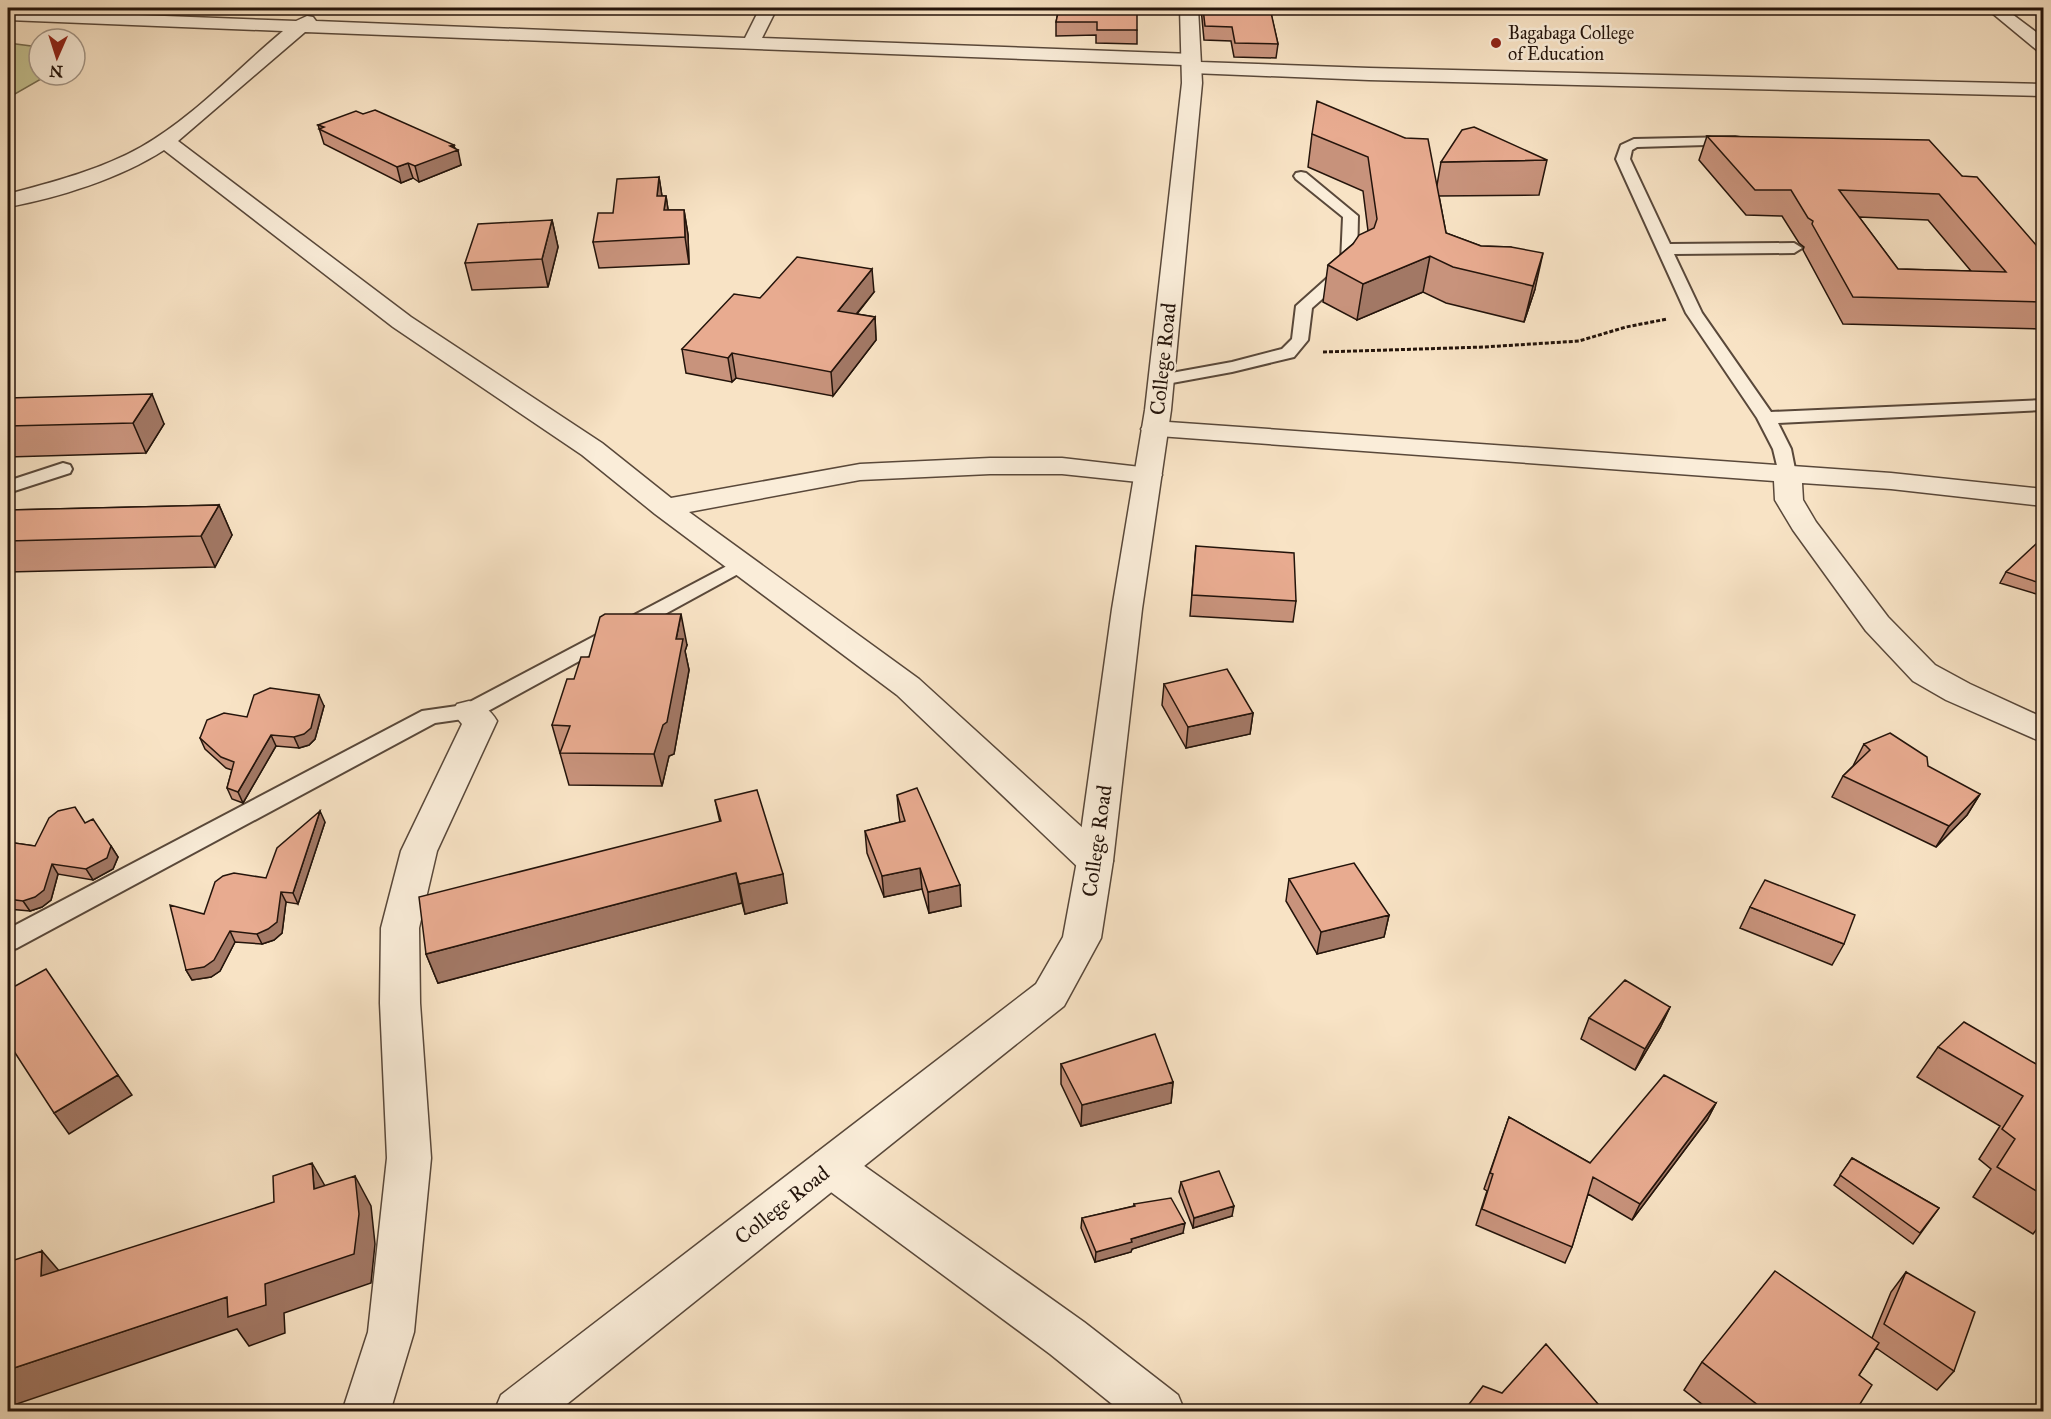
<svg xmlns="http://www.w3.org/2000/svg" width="2051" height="1419" viewBox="0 0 2051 1419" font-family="'IM FELL Great Primer',serif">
	<rect width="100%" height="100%" fill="#f8e3c5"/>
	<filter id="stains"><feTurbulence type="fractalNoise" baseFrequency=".00333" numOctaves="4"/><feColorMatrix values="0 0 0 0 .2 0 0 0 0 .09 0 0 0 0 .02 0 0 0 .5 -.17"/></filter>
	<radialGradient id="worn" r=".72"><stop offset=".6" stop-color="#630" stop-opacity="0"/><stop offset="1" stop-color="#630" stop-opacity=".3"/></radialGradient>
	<path fill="#c4c190" stroke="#746a4e" stroke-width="1.5" d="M8,43L39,47V75H48L8,98Z"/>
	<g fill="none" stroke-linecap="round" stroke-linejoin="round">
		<g stroke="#59483a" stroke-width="4">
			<path id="service" d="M1735,137L1740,138L1742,141L1740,144L1637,147L1632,150L1630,159L1670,244L1794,243L1802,248L1794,253L1674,254L1702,313L1771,412L2044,400V410L1778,423L1791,449L1796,474L1794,478H1780L1773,449L1757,418L1686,313L1616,159L1621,145L1634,139Z
				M1301,172L1306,173L1358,216L1357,262L1346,278L1312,308L1308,340L1294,357L1232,372L1161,385L1155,384L1152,380L1155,376L1232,362L1282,349L1292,339L1296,306L1334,272L1341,262L1343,217L1296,179L1294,176L1296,173Z
				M63,463L70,465L72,469L70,473L8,493V481Z
				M742,558L749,560L752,564L749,568L477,717L435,723L17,948L8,951V929L422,711L464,705Z"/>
		</g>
		<g stroke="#59483a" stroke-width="3">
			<path id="minor" d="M760,8H777L762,38L1192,54L1199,56L1200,62L1369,68L2044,84V96L1369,80L1192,73L1185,71L1184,65L305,32L178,141L411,317L602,443L671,498L860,464L990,458H1062L1158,469L1162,475L1158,481L1148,483L1062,474H990L860,480L689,512L919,679L1108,851L1113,861L1108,871L1095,875L1082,871L897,695L655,514L582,455L393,327L164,150C121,178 58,198 8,207V194C53,182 100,170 141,147C194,117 237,69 283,31L8,20V10L296,21L307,16L313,17L316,21L745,38Z
				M1986,8H2004L2044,38V52L2038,51Z
				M1154,421L1891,473L2044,489V506L1891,489L1802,483L1803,500L1816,522L1888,617L1935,665L1970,684L2044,718V743L1946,700L1913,681L1866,631L1793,530L1775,500L1774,481L1145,435L1141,429L1145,423Z
				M469,701C482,704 490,709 497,721L437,851L419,928L420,1003L431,1158L414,1332L390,1412H342L368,1332L387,1158L380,1003L381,928L401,851L462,724L452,712L457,704Z
				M831,1148L846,1153L1084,1322L1178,1395L1185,1412H1122L1050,1354L816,1181L809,1167L816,1153Z"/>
		</g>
		<g stroke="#59483a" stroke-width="3">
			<path id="tertiary" d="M1180,8H1198L1202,83L1171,410L1142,609L1113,861L1101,938L1064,1006L557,1412H494L501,1395L1036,984L1063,937L1077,861L1112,609L1145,410L1182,83Z"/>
		</g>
		<path stroke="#24140b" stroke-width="3" stroke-dasharray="4 2" stroke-linecap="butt" d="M1323,352L1483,347L1579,341L1626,327L1667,319"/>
		<use href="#service" fill="#faedd9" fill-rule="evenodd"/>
		<use href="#minor" fill="#faedd9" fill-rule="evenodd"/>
		<use href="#tertiary" fill="#faedd9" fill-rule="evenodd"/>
	</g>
	<path fill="#c8937c" stroke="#24140b" stroke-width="1.5" fill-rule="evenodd" d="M1059,8L1137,30V44L1096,43V35L1056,36V22Z
		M1201,8H1277L1276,14H1271L1278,44L1276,58L1234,57L1231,41L1204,40Z
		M318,125L455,148L461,165L419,182L413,178L401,183L324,144Z
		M1312,134L1405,138L1437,185L1441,162L1547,160L1539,195L1439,196L1446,233L1481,246L1511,247L1535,289L1524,322L1446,303L1423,292L1357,320L1323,302L1328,265L1368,231L1363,191L1308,167Z
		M1707,136L1962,176L2043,253V329L1843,324L1803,250L1804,247L1799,243L1782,216L1746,215L1699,160ZM1859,217L1928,220L1971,271L1898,269Z
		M659,177L662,196H666L668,210H684L688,235L689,264L599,268L593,242L613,213Z
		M552,220L558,247L548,287L472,290L465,263Z
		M874,292L857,314L875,317L876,340L833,396L736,378L732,382L686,373L682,349L760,298Z
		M8,398L164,424L146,453L8,457Z
		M219,505L232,535L215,567L8,572V510Z
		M2043,543V596L2000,583L2006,572Z
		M1196,546L1296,601L1293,622L1190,616Z
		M687,645L685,651L689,670L674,754L669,756L662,786L569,785L552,725L589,657Z
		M1164,684L1253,713L1250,734L1186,748L1162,705Z
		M324,706L315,739L309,745L299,748L276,746L243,803L232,799L227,788L232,770L226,768L205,749L200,738L247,717Z
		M1864,744L1980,794L1967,815L1936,847L1832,797L1843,776L1853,766Z
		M897,795L961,906L929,913L922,889L884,897L867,853L865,831L900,822L899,816Z
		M715,800L787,903L745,914L742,903L438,983L426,954L720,822Z
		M325,822L298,904L286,902L282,933L274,940L262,944L235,942L220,971L211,977L192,980L186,970L204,914L266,878Z
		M85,823L111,846L118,857L113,869L93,880L58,874L51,900L42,907L30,911L8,909V842L35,846Z
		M1289,879L1389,915L1384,937L1317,954L1286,901Z
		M1750,907L1844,944L1832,965L1740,928Z
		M1670,1007L1660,1028L1635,1070L1581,1039L1589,1018Z
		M1938,1047L2043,1068V1221L2033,1234L1973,1197L1991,1169L1979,1159L2000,1126L1917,1077Z
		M1061,1064L1173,1082L1171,1103L1081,1126L1061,1084Z
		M1716,1103L1707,1120L1632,1220L1588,1194L1572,1247L1565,1263L1476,1225L1487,1191L1484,1189L1509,1117L1590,1163Z
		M1852,1158L1939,1208L1913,1244L1834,1185Z
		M1181,1182L1232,1216L1193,1228L1179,1192Z
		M1134,1204L1183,1233L1132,1249L1131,1252L1095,1262L1081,1228L1082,1218L1134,1206Z
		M1906,1272L1954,1371L1937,1390L1876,1348L1859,1375L1855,1412H1712L1684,1390L1702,1362L1872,1338L1891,1292Z"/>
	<path fill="#a27865" stroke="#24140b" stroke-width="1.5" d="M454,145L455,151L458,150L461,165L419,182L415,166Z
		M408,163L413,178L401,183L397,167Z
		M659,177L663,203L657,196Z
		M666,196L670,222L664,210Z
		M684,210L688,235L689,264L685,237Z
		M552,220L558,247L548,287L542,259Z
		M1543,253L1535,289L1524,322L1533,286Z
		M1430,256L1423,292L1357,320L1363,284Z
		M872,269L874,292L840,334L838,311Z
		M875,317L876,340L833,396L831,372Z
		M732,353L736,378L732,382L728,358Z
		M152,394L164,424L146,453L133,423Z
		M219,505L232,535L215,567L201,536Z
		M681,614L687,645L685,651L689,670L674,754L669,756L662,786L654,754Z
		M319,695L324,706L315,739L309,745L299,748L294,737Z
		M1253,713L1250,734L1186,748L1188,727Z
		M271,735L276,746L243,803L238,792Z
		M1980,794L1967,815L1936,847L1949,826Z
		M320,811L325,822L298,904L293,893Z
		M111,846L118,857L113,869L93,880L86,869Z
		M52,864L58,874L51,900L42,907L30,911L23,901Z
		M920,868L922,889L884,897L882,876Z
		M736,873L742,903L438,983L426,954Z
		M783,874L787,903L745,914L739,884Z
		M960,885L961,906L929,913L928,892Z
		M281,892L286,902L282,933L274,940L262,944L257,934Z
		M1389,915L1384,937L1317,954L1321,932Z
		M230,931L235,942L220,971L211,977L192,980L186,970Z
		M1670,1007L1660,1028L1635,1070L1645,1049Z
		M8,1040L13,1048L8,1051Z
		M118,1075L132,1095L69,1134L54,1113Z
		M1173,1082L1171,1103L1081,1126L1082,1105Z
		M1716,1103L1707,1120L1632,1220L1640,1204Z
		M312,1163L329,1193L314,1189Z
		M355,1176L371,1206L375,1244L371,1283L284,1313L285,1333L249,1346L237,1329L8,1407V1370L265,1284Z
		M1234,1206L1232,1216L1193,1228L1194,1218Z
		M1185,1223L1183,1233L1132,1249L1131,1252L1095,1262L1096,1252L1131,1239Z
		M42,1251L67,1280L41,1276Z"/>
	<path fill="#e8ab90" stroke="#24140b" stroke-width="1.5" fill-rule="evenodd" d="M1059,8H1137V30H1097V22H1056Z
		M1203,8H1270L1278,44L1235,43L1232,27L1205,26Z
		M1317,101L1405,138L1428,139L1446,233L1481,246L1511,247L1543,253L1533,286L1453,267L1430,256L1363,284L1328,265L1353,244L1359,235L1374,228L1377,219L1368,157L1312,134Z
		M375,110L454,145L450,146L458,150L415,166L408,163L397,167L319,129L324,127L318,125L356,111L363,114Z
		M1474,127L1547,160L1441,162L1462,130Z
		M1707,136L1929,140L1962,176L1977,177L2043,253V302L1853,297L1812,224L1813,221L1808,218L1791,190H1755ZM1839,190L1939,194L2006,272L1898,269Z
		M659,177L657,196H666L664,210H684L685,237L593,242L598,213H613L617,179Z
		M552,220L542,259L465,263L478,224Z
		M797,257L872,269L838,311L875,317L831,372L732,353L728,358L682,349L734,294L760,298Z
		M152,394L133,423L8,426V398Z
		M219,505L201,536L8,541V510Z
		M2037,543H2043V584L2006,572Z
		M1196,546L1294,553L1296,601L1192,595Z
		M605,614H681L676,639H683L667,722L663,725L654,754L560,753L570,726L552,725L567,679H574L581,657H589L600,617Z
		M1227,669L1253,713L1188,727L1164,684Z
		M270,688L319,695L311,728L304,734L294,737L271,735L238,792L227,788L234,762L221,757L200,738L207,720L224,713L247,717L254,695Z
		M1890,733L1927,757L1928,766L1980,794L1949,826L1843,776L1870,750L1864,744Z
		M917,788L960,885L928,892L920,868L882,876L865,831L905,821L897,795Z
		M757,790L783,874L739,884L736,873L426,954L419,897L721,821L715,800Z
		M75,807L85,823L93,819L111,846L107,858L86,869L52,864L44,890L35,897L23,901L8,899V842L35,846L49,818L58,811Z
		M320,811L293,893L281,892L277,922L268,929L257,934L230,931L214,960L204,967L186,970L170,905L204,914L215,882L223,876L234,873L266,878L277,848Z
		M1354,863L1389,915L1321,932L1289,879Z
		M1765,880L1855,915L1844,944L1750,907Z
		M46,969L118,1075L54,1113L8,1042V990Z
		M1625,980L1670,1007L1645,1049L1589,1018Z
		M1964,1022L2043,1068V1195L1997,1167L2015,1139L2002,1129L2023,1096L1938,1047Z
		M1155,1034L1173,1082L1082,1105L1061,1064Z
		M1664,1075L1716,1103L1640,1204L1593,1177L1572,1247L1482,1209L1493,1174L1490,1173L1509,1117L1590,1163Z
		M1852,1158L1939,1208L1920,1233L1840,1175Z
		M312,1163L314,1189L355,1176L359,1214L354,1254L265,1284L266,1305L228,1317L227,1297L8,1370V1262L42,1251L41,1276L274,1202L273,1176Z
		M1219,1171L1234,1206L1194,1218L1181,1182Z
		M1171,1198L1185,1223L1131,1239L1132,1242L1096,1252L1082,1218L1135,1206L1134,1204Z
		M1775,1271L1879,1343L1859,1375L1872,1385L1855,1412H1767L1702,1362Z
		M1906,1272L1975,1312L1954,1371L1884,1324Z
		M1546,1344L1605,1412H1463L1483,1386L1502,1393Z"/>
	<circle fill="#8f2418" stroke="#faedd9" stroke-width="2" cx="1496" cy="43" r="6"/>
	<g text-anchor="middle" stroke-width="5" stroke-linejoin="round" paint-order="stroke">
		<g font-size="18" fill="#24140b" stroke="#faedd9" text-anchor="start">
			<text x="1508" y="39">Bagabaga College<tspan x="1508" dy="21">of Education</tspan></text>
		</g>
		<g font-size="21" fill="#24140b" stroke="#faedd9">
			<text transform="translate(1163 359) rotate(-84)" y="7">College Road</text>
			<text transform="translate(1097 841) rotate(-82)" y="7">College Road</text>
			<text transform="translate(782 1205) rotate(-38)" y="7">College Road</text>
		</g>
	</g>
	<rect width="2051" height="1419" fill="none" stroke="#f8e3c5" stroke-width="30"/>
	<rect x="9" y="9" width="2033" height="1401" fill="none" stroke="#24140b" stroke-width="3"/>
	<rect x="15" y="15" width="2021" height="1389" fill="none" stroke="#24140b" stroke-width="1.5"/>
	<g transform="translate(57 57) rotate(183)"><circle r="28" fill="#faedd9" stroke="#a49687" stroke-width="1.5"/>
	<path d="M0-4.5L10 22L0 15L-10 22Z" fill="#8f2418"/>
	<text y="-9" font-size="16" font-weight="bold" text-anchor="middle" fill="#24140b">N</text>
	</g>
	<rect width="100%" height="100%" filter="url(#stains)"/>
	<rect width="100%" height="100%" fill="url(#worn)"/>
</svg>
